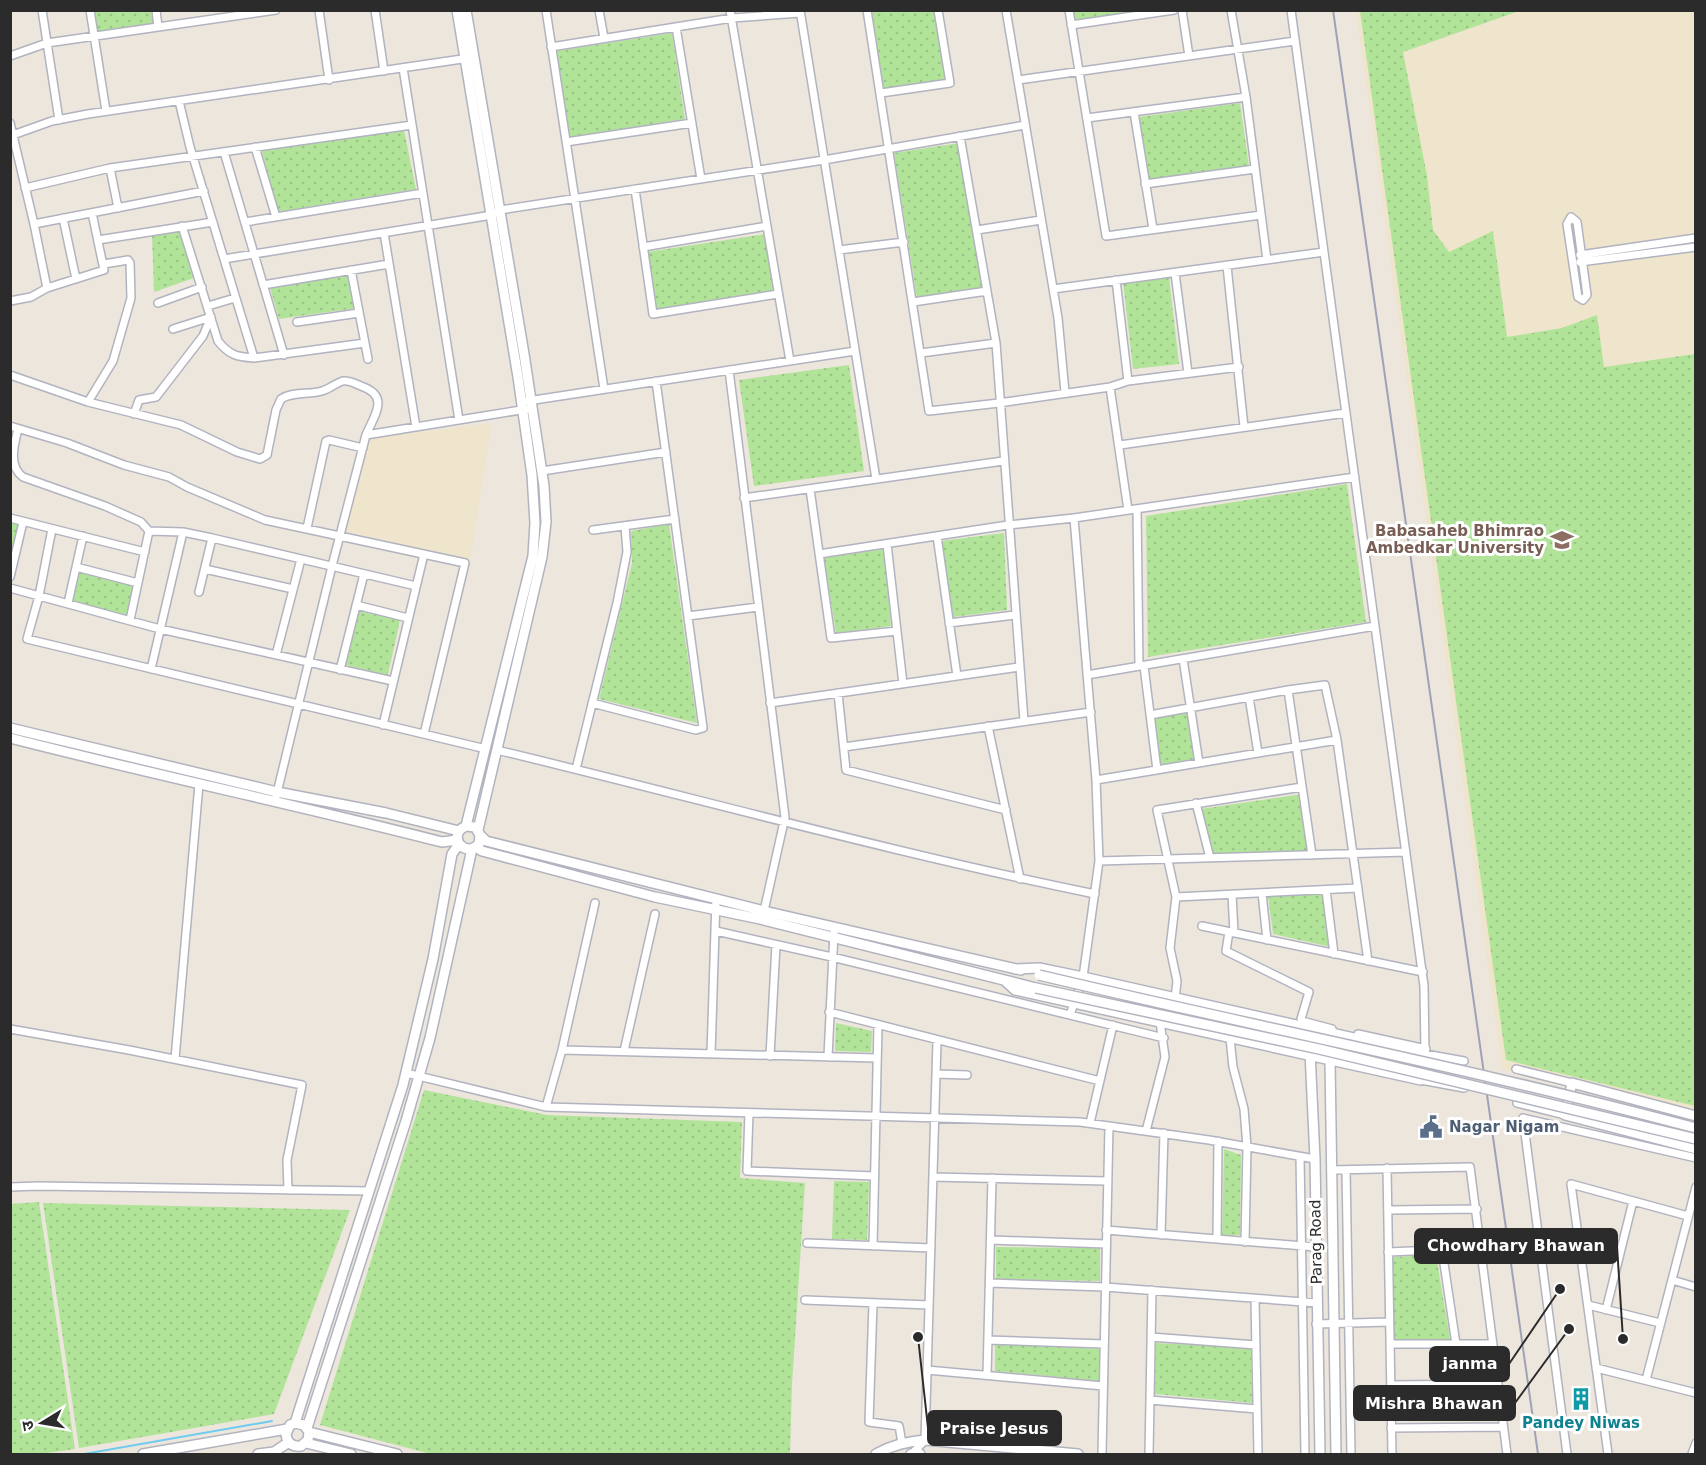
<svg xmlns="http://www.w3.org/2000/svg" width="1706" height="1465" viewBox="0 0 1706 1465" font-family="'DejaVu Sans','Noto Sans Devanagari',sans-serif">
	<defs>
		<pattern id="green-dots" width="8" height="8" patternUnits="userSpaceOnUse" patternTransform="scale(1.5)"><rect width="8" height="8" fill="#b1e499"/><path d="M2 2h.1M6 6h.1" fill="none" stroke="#98c484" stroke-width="1.8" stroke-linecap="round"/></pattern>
	</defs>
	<rect width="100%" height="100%" fill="#ede6dd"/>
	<path fill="#efe4cc" d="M1356,11H1695V1115L1502,1069Z
		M492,423L470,561L344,531L368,438Z"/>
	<path fill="url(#green-dots)" d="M95,11H151L153,23L98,32Z
		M872,11H935L946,80L884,90Z
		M1074,11V10L1144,11L1075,20Z
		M1360,11H1519L1403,52L1427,176L1433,230L1449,252L1493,231L1507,337L1562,328L1597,315L1604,367L1695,354V1106L1506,1060Z
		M672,33L685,119L570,137L557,51Z
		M1240,103L1249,166L1148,180L1139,117Z
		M404,130L416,189L277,212L262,151Z
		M959,143L982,287L917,298L894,153Z
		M180,230L194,278L154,292L152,235Z
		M765,234L774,290L657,309L647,252Z
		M349,274L357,308L279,319L270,287Z
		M1169,277L1179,364L1133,369L1123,282Z
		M849,365L864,471L754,486L739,380Z
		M1347,484L1366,622L1148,657L1146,516Z
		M11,522L19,524L12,553H10Z
		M669,524L697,723L599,699L632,563L631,531Z
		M1004,533L1007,610L953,617L941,541Z
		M884,549L891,626L836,633L824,558Z
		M78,572L134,586L127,616L71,601Z
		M358,611L400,620L388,675L346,665Z
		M1190,707L1198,760L1160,765L1152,713Z
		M1303,794L1311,852L1213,854L1201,809Z
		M1323,894L1331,947L1273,934L1268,896Z
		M836,1023L872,1031L871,1052L835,1051Z
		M424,1090L547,1115L742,1122L740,1178L805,1183L792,1384L790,1454H431L320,1425Z
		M1224,1149L1241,1155L1240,1235H1222Z
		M834,1181L869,1182L867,1240L832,1239Z
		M39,1202L75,1449L40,1454H11V1204Z
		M43,1203L350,1210L274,1414L79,1448Z
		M996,1247L1100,1248V1281L996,1279Z
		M1436,1255L1450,1339H1394L1393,1257Z
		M1156,1343L1251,1348L1252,1403L1155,1394Z
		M995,1344L1100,1349L1099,1381L995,1371Z"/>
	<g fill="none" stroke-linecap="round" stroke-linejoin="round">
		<path stroke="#6fccf0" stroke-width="2" d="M84,1454L272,1421
			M314,1454H315"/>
		<g stroke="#b1b3bf" stroke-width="10">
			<path id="street" d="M42,10L59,120
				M90,10L106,111
				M156,10L158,27
				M319,10L329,80
				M375,10L384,71
				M546,10L604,389
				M599,10L604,38
				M730,10L790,361
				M800,10L876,479
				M867,10L929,411L999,403L1110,387L1128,381L1239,367
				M1006,10L1058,318L1065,392
				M1069,10L1106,236L1261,215
				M1182,10L1189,56
				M1231,10L1246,97L1267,260
				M1291,10L1424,986L1425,1054L1464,1061
				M1071,25L1174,10
				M676,27L701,179
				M551,47L732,18L800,13
				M10,56L47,43L276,10
				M403,68L459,420
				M1018,80L1295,41
				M881,93L950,83L938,10
				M179,101L190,147L254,358
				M1134,112L1153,229
				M1087,118L1246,97
				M10,123L34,224L47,288
				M10,136L52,121L88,114L469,58
				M960,136L996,343L1024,721
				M566,142L692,123
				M255,147L276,217
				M224,152L284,355
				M110,168L118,208
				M1145,184L1255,169
				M25,188L110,168L412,125
				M635,189L653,314L778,294
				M1571,217L1577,222L1587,295L1583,300L1578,297L1567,224Z
				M63,218L76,279
				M245,222L423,193
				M34,224L204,191
				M182,226L218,341C229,355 237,357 254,358L365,343
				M977,230L1041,220
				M384,233L416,427
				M98,240L213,222
				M643,247L767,226
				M839,250L904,242
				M1580,255L1696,238
				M224,259L492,215L500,210L824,160L1025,125
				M1580,262L1696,247
				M1227,266L1244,427
				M351,270L368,359
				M1175,273L1188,373
				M1116,280L1128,381
				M263,285L389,264
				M1053,289L1324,252
				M10,301L31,297L47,288L104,270L92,213
				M913,302L987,291
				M158,303L202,287
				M208,306L235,298
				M297,322L359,313
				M173,329L211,317
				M921,353L996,343
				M729,370L785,817L764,911
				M10,375L88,402L181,425L237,452L260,459L267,455L276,410L281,399C293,391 309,395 322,391C329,389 336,383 343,381C349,380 356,384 361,386C390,396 375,414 366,435
				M1110,387L1128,510
				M88,402L113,361L131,298L130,263L128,260L104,264
				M521,402L855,351
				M134,414L139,400L156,397L203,336L211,317
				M10,426L67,443L124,465L169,477L187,487L265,520L465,563L424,734
				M18,429C14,445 8,466 23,477L105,506L141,522L149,531L183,532L212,538L416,586
				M1120,445L1346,413
				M542,471L666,452
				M810,489L831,638L897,631
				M744,498L1003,461
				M1137,509L1139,666
				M10,518L145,552
				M1074,518L1355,477
				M307,528L326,441L329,440L363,448
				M52,529L39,596L27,639L486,749
				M593,530L675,519
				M937,536L957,676
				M887,544L903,684
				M819,554L1008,525L1074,518L1096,780L1099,861L1083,977L1070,1015
				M76,567L138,583
				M205,569L293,589
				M10,577L23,522
				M10,588L160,629L393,681
				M199,592L212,538
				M68,603L83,536
				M356,605L408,618
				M688,616L758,607
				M130,620L149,531
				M949,623L1015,615
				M276,655L301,559
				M1183,659L1199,763
				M1144,666L1157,770
				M151,669L183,532
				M340,670L364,574
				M1087,675L1375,626
				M1288,690L1325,685L1337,740L1368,961
				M838,693L846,770L1006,810
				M1249,697L1258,753
				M592,703L696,730L703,728L656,381
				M770,703L1019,667
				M1150,715L1288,690L1312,855
				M383,725L424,554
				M988,726L1020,879
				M844,747L1091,712
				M497,750C696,798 894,853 1095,894
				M576,769L617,603L627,552L625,526
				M1096,780L1337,740
				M1302,787L1157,810L1176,897L1358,888
				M276,797L333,562L366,435L527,409
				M1196,803L1210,858
				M1099,861L1406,852
				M1326,890L1334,954
				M1262,893L1267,940
				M1232,894L1234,933
				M1202,926L1423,972
				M716,931L832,957L1164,1038
				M1229,932L1226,951L1309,992L1301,1019L1302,1021L1332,1029
				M1175,999L1177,981L1170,948L1176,897
				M829,1012L1100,1081
				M10,1029L129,1050L302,1085L287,1160L288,1190
				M1358,1034L1426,1049
				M1230,1038L1233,1067L1244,1109L1247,1147L1245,1242
				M562,1050L877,1058
				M624,1051L655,914
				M711,1054L716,899
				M770,1056L776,945
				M828,1057L834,933
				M175,1059L199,784
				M1516,1069L1572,1083
				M406,1073L546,1107L1080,1122L1209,1140L1315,1159
				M936,1074L967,1075
				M1421,1080L1464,1088
				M1517,1103L1565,1115
				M546,1107L562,1050L595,903
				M749,1113L747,1171L874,1176
				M1090,1123L1113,1025
				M1146,1131L1165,1057L1160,1022
				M1300,1157L1305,1454
				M1387,1168L1392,1454
				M1331,1170L1470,1167L1507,1454
				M1346,1170L1351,1454
				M933,1177L1107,1181
				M10,1187L38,1186L369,1191
				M1388,1210L1477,1209
				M1106,1230L1316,1247
				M1161,1235L1164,1133
				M1217,1239L1218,1141
				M991,1240L1106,1244
				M807,1243L931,1248
				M873,1246L878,1025
				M1442,1250L1456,1344
				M1388,1252L1482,1248
				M1672,1280L1696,1287
				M990,1283L1105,1287L1317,1303
				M1255,1299L1258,1454
				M805,1300L929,1305
				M873,1303L869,1422L899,1426L902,1443
				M1588,1305L1660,1323
				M1606,1310L1633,1201
				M1316,1324L1389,1322
				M1151,1337L1256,1345
				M988,1340L1104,1344
				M1390,1344H1493
				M1596,1368L1696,1393
				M927,1370L1103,1386
				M987,1375L992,1178
				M1646,1380L1696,1187
				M1391,1385L1498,1384
				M1150,1400L1257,1409
				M1391,1428L1503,1427
				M912,1454L925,1440L937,1041
				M1102,1454L1109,1126
				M1149,1454L1152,1290
				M1567,1454L1523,1118L1696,1158
				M1608,1454L1571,1184L1688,1216
				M1692,1454L1696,1443"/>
		</g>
		<g stroke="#b1b3bf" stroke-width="12">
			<path id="secondary" d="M457,10L518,377L532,475L535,523L533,556L466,826C457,830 455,837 460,845C467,851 473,850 479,844L480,835L475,827L466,826
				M466,10L524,354L544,486L546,522L542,557L478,830
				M10,728L277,792L386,813L459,831
				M10,738C154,775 298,805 442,842L457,840
				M480,835L486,841L764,911L1021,970
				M476,847L482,851L655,897L760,919L1036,988
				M1004,980L1015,990L1421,1080L1423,1078L1425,1054L1083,977L1039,968L1015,969
				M1334,1034L1330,1060L1336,1454
				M1310,1052L1315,1159L1320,1454
				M1696,1116L1572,1083L1565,1115L1696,1149
				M295,1423L304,1425L309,1432L308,1440L301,1446C292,1447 287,1443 286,1434L290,1425L295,1423L403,1085L433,959L452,854L459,844
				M307,1428L406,1121L430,1038L472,849
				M309,1432L397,1454
				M306,1443L351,1454
				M143,1454L287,1429
				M258,1454L274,1452L289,1442
				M876,1454C892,1445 906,1442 925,1440L1078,1454
				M911,1454H920"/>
		</g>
		<use href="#street" stroke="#fff" stroke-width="7"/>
		<use href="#secondary" stroke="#fff" stroke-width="9"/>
		<path stroke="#9fa2b5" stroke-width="2" d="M1333,10L1538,1454"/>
		<g stroke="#b1b3bf" stroke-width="12" stroke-linecap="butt">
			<path id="secondary-bridge" d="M1039,975C1257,1027 1478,1070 1696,1128
				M1036,988L1319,1049L1696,1139"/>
		</g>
		<use href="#secondary-bridge" stroke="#fff" stroke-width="9"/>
	</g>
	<defs>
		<g id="university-bare" transform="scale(1.8)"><path d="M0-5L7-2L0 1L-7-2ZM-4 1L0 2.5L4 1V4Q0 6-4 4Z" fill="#8d6e63" stroke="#fff" stroke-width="2.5" paint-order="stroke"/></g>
		<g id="civic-bare" transform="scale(1.8)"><path d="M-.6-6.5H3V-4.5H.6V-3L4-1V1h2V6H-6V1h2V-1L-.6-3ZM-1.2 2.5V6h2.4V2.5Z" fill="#5c6f8a" stroke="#fff" stroke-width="2.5" paint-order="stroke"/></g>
		<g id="building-bare" transform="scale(1.8)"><path d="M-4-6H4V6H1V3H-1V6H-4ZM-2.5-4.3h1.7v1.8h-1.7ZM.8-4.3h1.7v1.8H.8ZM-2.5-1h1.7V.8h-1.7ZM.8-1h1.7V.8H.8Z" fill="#0f9aa8" stroke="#fff" stroke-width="2.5" paint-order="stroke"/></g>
	</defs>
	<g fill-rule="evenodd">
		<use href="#university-bare" x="1562" y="540"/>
		<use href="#civic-bare" x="1431" y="1127"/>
		<use href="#building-bare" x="1581" y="1399"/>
	</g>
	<g text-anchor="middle" stroke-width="6" stroke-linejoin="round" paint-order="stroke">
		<g font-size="15" font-weight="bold" fill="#785e54" stroke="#fff" text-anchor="end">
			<text x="1544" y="536">Babasaheb Bhimrao<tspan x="1544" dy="17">Ambedkar University</tspan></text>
		</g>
		<g font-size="15" font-weight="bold" fill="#4e5e75" stroke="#fff" text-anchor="start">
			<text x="1449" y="1132">Nagar Nigam</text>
		</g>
		<g font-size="15" fill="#2b2b2b" stroke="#fff">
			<text transform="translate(1316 1242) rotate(-91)" y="5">Parag Road</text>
		</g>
		<g font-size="15" font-weight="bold" fill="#0d838f" stroke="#fff">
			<text x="1581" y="1428">Pandey Niwas</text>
		</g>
	</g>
	<path fill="none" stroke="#2b2b2b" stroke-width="2" d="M1623 1339L1617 1246M1560 1289L1509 1364M1569 1329L1515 1403M918 1337L928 1428"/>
	<g fill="#2b2b2b" stroke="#fff" stroke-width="2">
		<circle cx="1623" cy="1339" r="6"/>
		<circle cx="1560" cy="1289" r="6"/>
		<circle cx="1569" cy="1329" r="6"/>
		<circle cx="918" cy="1337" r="6"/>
	</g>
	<g fill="#2b2b2b" stroke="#2b2b2b" stroke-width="2">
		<rect x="1415" y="1229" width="202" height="34" rx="6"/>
		<rect x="1430" y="1347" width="79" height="34" rx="6"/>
		<rect x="1354" y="1386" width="161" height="34" rx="6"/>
		<rect x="928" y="1411" width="133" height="34" rx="6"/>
	</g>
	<g font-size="16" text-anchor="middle" font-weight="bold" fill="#fff">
		<text x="1516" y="1251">Chowdhary Bhawan</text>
		<text x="1470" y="1369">janma</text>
		<text x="1434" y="1409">Mishra Bhawan</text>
		<text x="994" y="1434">Praise Jesus</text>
	</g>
	<rect width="1706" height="1465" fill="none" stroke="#2b2b2b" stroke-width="24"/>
	<g transform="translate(42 1423) rotate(259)" stroke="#ffffff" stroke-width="4.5" paint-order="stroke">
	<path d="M0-4.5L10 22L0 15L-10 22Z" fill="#2b2b2b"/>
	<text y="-9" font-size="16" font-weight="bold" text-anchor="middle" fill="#2b2b2b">उ</text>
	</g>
</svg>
